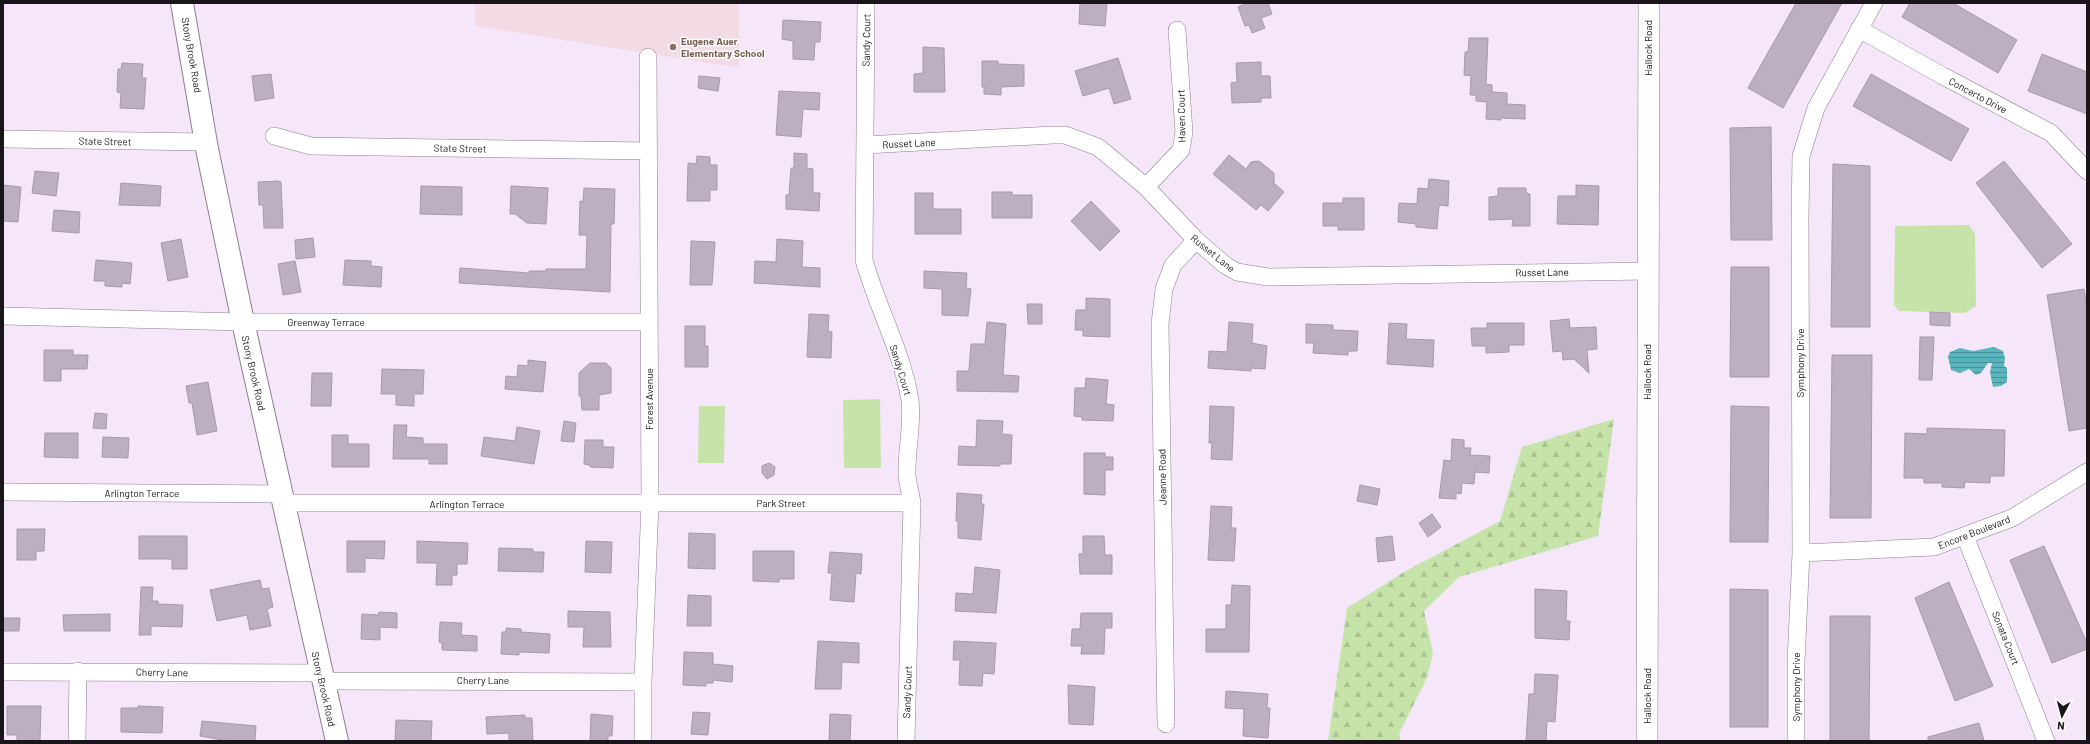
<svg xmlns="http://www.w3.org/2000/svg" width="2090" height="744" viewBox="0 0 2090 744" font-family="Barlow,sans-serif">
	<defs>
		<pattern id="forest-firs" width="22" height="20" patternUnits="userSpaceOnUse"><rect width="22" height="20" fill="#c6e4a9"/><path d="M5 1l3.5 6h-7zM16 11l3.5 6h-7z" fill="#aac391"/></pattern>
		<pattern id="water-rules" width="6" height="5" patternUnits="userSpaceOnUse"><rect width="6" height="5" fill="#58b4bd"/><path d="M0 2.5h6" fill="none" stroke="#489199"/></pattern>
	</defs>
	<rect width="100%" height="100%" fill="#f5e6fa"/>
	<path fill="#f3dbe6" d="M475,3H739V68L475,26Z"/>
	<path fill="url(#forest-firs)" d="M1614,419L1598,536L1459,577L1424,611L1433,653L1427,678L1399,734L1401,741H1328L1347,608L1404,572L1500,521L1522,447Z"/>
	<path fill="#c6e4a9" d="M1969,225L1975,234L1976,306L1965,313L1899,311L1894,305L1895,226Z
		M880,399L881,468H844L843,400Z
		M699,406H725L724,463H698Z"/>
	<path fill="url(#water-rules)" d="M1994,347L2003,351L2005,358L2004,366L2007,368V382L2001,386L1993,387L1990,372L1992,363H1988L1981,373L1976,375L1969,369L1960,373L1951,370L1948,357L1950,352L1960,348L1973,351Z"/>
	<path fill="#bdafc2" stroke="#a799ab" d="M1080,3H1107L1105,26L1079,24Z
		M1247,3H1268L1272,14L1261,18L1265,28L1252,33L1249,25L1245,26L1238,7Z
		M1796,3H1842L1783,108L1748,88Z
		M1910,3H1953L2017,40L1998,73L1902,17Z
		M783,20L821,22L820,42H815L814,60L793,59V41L782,39Z
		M1469,38H1488L1486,84L1492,85V92L1507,93V104L1525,105V119L1501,118V120L1486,119L1487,102L1476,101V95H1470L1471,76L1464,75L1465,52H1468Z
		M923,47L944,48L945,92H914V74L923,73Z
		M2042,54L2087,72V114L2028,91Z
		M1118,58L1131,99L1114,104L1109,88L1083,96L1075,71Z
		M982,61H998V64L1024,65V86L1001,87V95L984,94V87H982Z
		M1261,62V76H1270L1271,98H1261V102L1232,103L1231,83L1237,82L1236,63Z
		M122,63L143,64L142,78H146L144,109L120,108L121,93L117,92L118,69H121Z
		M271,74L274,98L255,101L252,76Z
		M1871,74L1969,129L1951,161L1853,106Z
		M699,76L720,78L718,91L698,88Z
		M779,91L820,93L819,110L803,109L801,137L776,135Z
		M1771,127L1772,240H1731L1730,128Z
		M794,153L807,154V168L813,169V193H820L819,211L786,209V195H789L791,168H794Z
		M1229,155L1246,169L1251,162L1259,161L1274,173V183L1284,192L1268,211L1261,205L1256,210L1213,174Z
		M697,156L710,157V165H717V190H710V201H687L688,163L696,164Z
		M2004,161L2072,244L2042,268L1976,183Z
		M1833,164L1870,166V327H1831Z
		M35,171L59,173L56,196L32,193Z
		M1429,179L1449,181L1448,206L1439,205L1437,229L1416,227V224L1398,222L1399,203L1417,204L1418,188L1428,189Z
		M277,181L281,182L283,228H264L263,205H259L258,182Z
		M121,183L161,186L160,206L119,205Z
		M3,185L21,187L18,222L3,221Z
		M1576,185L1599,186L1598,225L1557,224L1558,196H1576Z
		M421,186L462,187V215L420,214Z
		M511,186L548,188L546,224L527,223L515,214H510Z
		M584,188L615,189L614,224H611L610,292L459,283L460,268L529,273V271H546V269H586L587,235H579L580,201L583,202Z
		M1498,188H1526V193L1530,194V226H1512L1513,219L1489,220V197L1498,196Z
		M992,192H1012V195H1032V218H992Z
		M915,193H933V209H961V234H915Z
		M1343,198H1364V230H1338V226H1323V203H1343Z
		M1091,201L1120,231L1100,251L1071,221Z
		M54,210L80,212L79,233L52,231Z
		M313,238L315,257L296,259L295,240Z
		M181,239L188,277L168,281L161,243Z
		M777,239L803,241L802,267L820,268V287L754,283L755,261L776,262Z
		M691,241L715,242L712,285H690Z
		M96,260L132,263L130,284L122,283V287L105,286V281H94Z
		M345,260L371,261V266L382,267L381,287L343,285Z
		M295,261L301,292L283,295L278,264Z
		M1731,267H1769V377H1730Z
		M924,271L967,273L966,288L971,289L968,316L942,315V289L924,288Z
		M2084,289L2087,306V428L2069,431L2047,295Z
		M1086,298L1110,299V337L1083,336V330H1075L1076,310H1086Z
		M1027,304H1042V324H1028Z
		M1930,312L1950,313V326L1930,325Z
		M809,314L829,315L828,331L832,332L831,358L807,357Z
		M1569,319L1570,328L1596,327L1597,349L1587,350L1589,373L1574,359L1563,360L1562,351L1553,352L1550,321Z
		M987,322L1006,324L1003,375L1019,376L1018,392L957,391V371H969L971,344H985Z
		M1229,322L1253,324L1252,343L1267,346L1265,369L1251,368V371L1208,368L1209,351L1227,352Z
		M1389,323L1407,324L1406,339L1434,340L1433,367L1387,364Z
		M1487,323H1524V345H1509V352L1486,353V346H1472L1471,328H1487Z
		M1306,324L1333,325V330L1358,331L1357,351H1348V355L1313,353L1314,343H1306Z
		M685,326H705V346H708V367H685Z
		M1920,337H1934L1932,380H1919Z
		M44,350H73V355H88L87,369H61V381H44Z
		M1832,355H1872L1871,518H1830Z
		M528,360L546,362L543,392L505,389L506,376L517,377L518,365L528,366Z
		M590,363H606L611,368V393L599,395V410H582L581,396H579V373Z
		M382,369L424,370L423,394H414V406L396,405V394H381Z
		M312,373H332L331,406H311Z
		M1086,378L1108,380L1106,404L1114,405L1113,421L1082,420V417L1074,416L1075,388H1085Z
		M208,382L217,431L197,435L192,403H189L186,386Z
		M1210,406L1234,407L1232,460L1211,459L1212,443H1209Z
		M1731,406L1769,407L1768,542H1730Z
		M95,413L107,414L106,429L93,428Z
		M977,420L1003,421L1002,434L1012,435L1011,464H1000V466L958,465L959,446L976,447Z
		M564,421L576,423L574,442L561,441Z
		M394,425H407L406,437L423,438V444H447V464H429V459H393Z
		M517,427L540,431L534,464L481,456L484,437L515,441Z
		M1927,428L2005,430L2004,476H1990V483L1965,482L1964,488L1942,487V483H1924V478H1904L1905,433L1927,434Z
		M45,433H78V458L44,457Z
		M332,435H348V444H369V467H332Z
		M103,437L129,438L128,458L102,457Z
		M1452,439L1464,440V448H1471L1470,455L1490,456L1489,473L1475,472L1474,484L1462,483L1461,494L1456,493V499L1439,498L1444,460L1451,461Z
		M585,440H603V447H614L613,468L590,467V465L584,464Z
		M1084,453H1105V457H1113V470H1105V495L1084,494Z
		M769,463L775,467L774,475L767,479L762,473V466Z
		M1360,485L1380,489L1377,505L1357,501Z
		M957,493L982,495L981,504H984L981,540L958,538V521H956Z
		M1211,506L1232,507L1231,528H1236L1234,561L1208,560Z
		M1432,514L1441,527L1428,537L1419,523Z
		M17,529H45L44,551H36V560H17Z
		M689,533L715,534V569L688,568Z
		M139,536H187V569H172V559H139Z
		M1083,536H1104L1105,555H1112V574H1080L1079,554H1083Z
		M1392,536L1395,560L1378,562L1376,538Z
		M347,541H385L384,559L365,558V572H347Z
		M417,541L468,543L467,564H457V575H452V585H436L437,563H417Z
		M586,541L612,542L611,573L585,572Z
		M2044,546L2087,643V649L2052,663L2010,560Z
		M499,548L533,549V552H544L543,572L498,571Z
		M753,551H794V579H779V582L753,581Z
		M830,552L862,554L861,574L856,573L854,602L830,600L832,573H828Z
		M975,567L1000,570L996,613L955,611L956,593L973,594Z
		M260,580L262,589L269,588L273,607L267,609L271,626L250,630L247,615L217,621L210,590Z
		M1949,582L1993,686L1955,701L1915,598Z
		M1232,585L1250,586L1249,652H1206V629H1226V605H1231Z
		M141,587H153L152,601H158V604L183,605L182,627L151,626V635H139Z
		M1535,589L1567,591L1566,621H1570L1569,640L1535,638Z
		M1730,589L1768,590V727H1730Z
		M688,595L711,596V626H687Z
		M568,611L610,612L611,647H583L584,627H568Z
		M379,612L397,613V628L380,627V640L361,639L362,614L378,615Z
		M1081,613H1112V628H1105L1104,654H1081L1082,646H1071L1072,629H1080Z
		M110,614V631H64L63,615Z
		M1830,616H1870L1869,741H1830Z
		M3,618H20L19,631H3Z
		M440,622L462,623L461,635L477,636V651L442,650V643L439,642Z
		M506,628L521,629V632L550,634L549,653L519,652V655L501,654L502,632H506Z
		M818,641L859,643V663L842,662L841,689H815Z
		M954,641L996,643L994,674L983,673L982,686L959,685L960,660H953Z
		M684,652L713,653V664L733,666L732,682L713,680V683H706V686L683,685Z
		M1535,674L1558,675L1555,722L1547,721L1546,741H1526L1529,694H1534Z
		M1068,685L1095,687L1093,725L1069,724Z
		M1226,691L1268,694L1267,708H1270L1268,738L1243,736L1244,709L1225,708Z
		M7,706H41L40,741H17V735H7Z
		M138,706L163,707L162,733L121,732V708H138Z
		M693,712L710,713L708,735L691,734Z
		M591,714L613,716L612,736H608V741H590Z
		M830,714L851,715L850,741H829Z
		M525,715V718H532L533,741H509V733L487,734L486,717Z
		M396,720L432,721L431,741H395Z
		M202,721L256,726L255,741H228L200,736Z
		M1979,723L1984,741H1928V737Z"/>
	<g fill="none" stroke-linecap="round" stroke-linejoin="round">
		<g stroke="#8c7f90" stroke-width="18">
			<path id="minor" d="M866,3L864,260C877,307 902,351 910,400C913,425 906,451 907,476C908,485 911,495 912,503L906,741
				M1859,29L1943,76L2051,133L2087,171
				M274,136L311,146L648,151
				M3,139L207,142
				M865,145L1053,135H1065L1098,147L1146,187L1196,240L1225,265L1237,272L1268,277L1647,271
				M1146,187L1181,150L1184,132L1177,30
				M3,316L243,322H648
				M3,492L282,494
				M284,503H912
				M1965,536L2046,741
				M1801,553L1934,547L2012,518L2087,472
				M3,672L320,673
				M323,681L643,682
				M1166,724L1160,324L1164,289L1173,265L1196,240
				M77,741L78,671
				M643,741V682L650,502L648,57
				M1796,741V662L1801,553L1800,219L1801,156L1816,108L1874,3"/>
		</g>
		<g stroke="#8c7f90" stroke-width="22">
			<path id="tertiary" d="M1647,741L1649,3"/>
		</g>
		<g stroke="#8c7f90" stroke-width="24">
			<path id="secondary" d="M182,3L207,149L243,322L337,741"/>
		</g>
		<use href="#minor" stroke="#fff" stroke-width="17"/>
		<use href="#tertiary" stroke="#fff" stroke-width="21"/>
		<use href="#secondary" stroke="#fff" stroke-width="22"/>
	</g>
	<circle fill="#8d6e63" stroke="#fff" stroke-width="1.5" cx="673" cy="47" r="4"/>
	<g text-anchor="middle" stroke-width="3" stroke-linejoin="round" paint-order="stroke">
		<g font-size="10" fill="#1a151b" stroke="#fff">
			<text transform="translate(866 40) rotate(-89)" y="4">Sandy Court</text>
			<text transform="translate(1648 48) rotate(-90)" y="4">Hallock Road</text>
			<text transform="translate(192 55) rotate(80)" y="4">Stony Brook Road</text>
			<text transform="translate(1978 95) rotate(28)" y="4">Concerto Drive</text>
			<text transform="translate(1181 116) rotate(-91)" y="4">Haven Court</text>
			<text transform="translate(105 141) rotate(1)" y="4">State Street</text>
			<text transform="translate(909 143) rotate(-3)" y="4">Russet Lane</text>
			<text transform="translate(460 148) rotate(1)" y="4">State Street</text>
			<text transform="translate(1213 253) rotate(39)" y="4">Russet Lane</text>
			<text transform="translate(1542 272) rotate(-1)" y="4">Russet Lane</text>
			<text x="326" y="326">Greenway Terrace</text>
			<text transform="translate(1800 363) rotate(-90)" y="4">Symphony Drive</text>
			<text transform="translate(901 370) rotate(73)" y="4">Sandy Court</text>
			<text transform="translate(1647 372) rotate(-90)" y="4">Hallock Road</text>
			<text transform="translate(254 373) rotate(77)" y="4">Stony Brook Road</text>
			<text transform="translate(649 399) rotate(-90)" y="4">Forest Avenue</text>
			<text transform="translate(1162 477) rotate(-91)" y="4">Jeanne Road</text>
			<text x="142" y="497">Arlington Terrace</text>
			<text x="781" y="507">Park Street</text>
			<text x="467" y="508">Arlington Terrace</text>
			<text transform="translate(1974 532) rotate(-21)" y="4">Encore Boulevard</text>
			<text transform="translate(2006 638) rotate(68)" y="4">Sonata Court</text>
			<text transform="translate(162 672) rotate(1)" y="4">Cherry Lane</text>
			<text x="483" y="684">Cherry Lane</text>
			<text transform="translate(1796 687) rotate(-90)" y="4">Symphony Drive</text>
			<text transform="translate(324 689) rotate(77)" y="4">Stony Brook Road</text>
			<text transform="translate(907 692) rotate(-88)" y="4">Sandy Court</text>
			<text transform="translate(1647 696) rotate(-90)" y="4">Hallock Road</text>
		</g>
		<g font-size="10" font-weight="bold" fill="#785e54" stroke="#fff" text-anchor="start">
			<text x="681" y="45">Eugene Auer<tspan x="681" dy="12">Elementary School</tspan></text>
		</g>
	</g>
	<rect width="2090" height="744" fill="none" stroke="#1a151b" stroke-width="8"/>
	<g transform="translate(2062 716) rotate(186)" stroke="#ffffff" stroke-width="3" paint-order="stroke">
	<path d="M0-3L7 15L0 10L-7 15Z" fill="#1a151b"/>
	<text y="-6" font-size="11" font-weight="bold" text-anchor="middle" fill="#1a151b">N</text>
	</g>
</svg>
